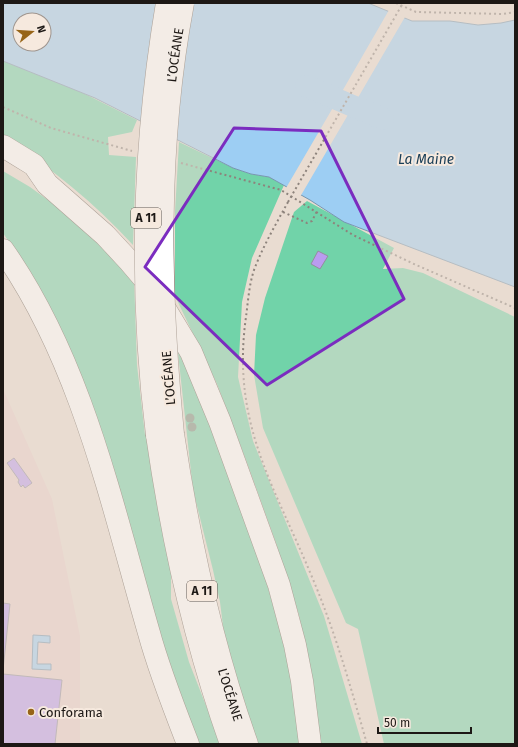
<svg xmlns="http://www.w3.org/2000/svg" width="518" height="747" viewBox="0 0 518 747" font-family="'Fira Sans',sans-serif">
	<rect width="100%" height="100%" fill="#e9dcd1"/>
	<path fill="#e8ceca" d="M3,389L52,499L80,636V744H3Z"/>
	<path fill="#71d3a9" d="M3,61L73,88L137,120L132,132L108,137L109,155L136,157L133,245C95,204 52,167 3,139Z
		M179,142L233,168L251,174L269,177L284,185L252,258L242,302L238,377L253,441L324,616L362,744H320L313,691L299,615L276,543L246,460L217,384L175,296V212Z
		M3,171L30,187L70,216L134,278L137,365L145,435H146L171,567V599L189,662L221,744H198L180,698L153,611L99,424L77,365L40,289L3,233Z
		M307,201L394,248L383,269L403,268L423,273L515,317V744H384L358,629L346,623L263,428L254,375L256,335L265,298L294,212Z
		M177,344L195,381L254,540L288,656L301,744H257L225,642L220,602L213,570L193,490Z"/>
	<path fill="#9dcef3" stroke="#7797b0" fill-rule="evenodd" d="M3,3H368L412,21H450L478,25L501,23L515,20V287L344,222L310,200L269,177L251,174L233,168L95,98L3,61ZM20,20H44V44H20ZM338,92L356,101L355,107L352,108L334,99L336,93Z
		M33,635L50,636V643L38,642L37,664H51V670L32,669Z"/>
	<path fill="#e9dcd1" d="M389,10L405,17L300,197L286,188L338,99L352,106L354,104L340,95Z"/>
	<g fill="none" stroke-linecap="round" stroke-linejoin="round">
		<path stroke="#9dcef3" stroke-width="22" d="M306,86L383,119"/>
	</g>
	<path fill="#ba9cf0" stroke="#938f9c" d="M318,251L328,256L320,269L311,264Z
		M14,458L32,483L25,488L23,485L21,487L18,482L19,480L7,463Z
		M3,603L10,604L3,670Z
		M3,674L62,680L55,744H3Z"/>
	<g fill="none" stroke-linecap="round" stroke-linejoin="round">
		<g stroke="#675c53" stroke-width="23">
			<g id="motorway">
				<path d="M3,146L34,165L47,184L105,235L130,262L153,289L191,352L220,422L279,585L295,645L302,681L310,744"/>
				<path d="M3,250C82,363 111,502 149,633C159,670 174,708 188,744"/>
				<path id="s1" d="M173,434C189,540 211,643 247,744"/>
				<path d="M157,435C172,540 195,643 231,744"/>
			</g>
		</g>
		<path stroke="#8d837c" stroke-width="2" stroke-dasharray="2 3" stroke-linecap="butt" d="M396,3L416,12L503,14L515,12
			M3,107L51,128L132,151
			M181,163L281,190L353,235L414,264L515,308
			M288,202C276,224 263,246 254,270C249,285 248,302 246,317C231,423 274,485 312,577C335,631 351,688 367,744
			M283,212L307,223L312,221L317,211"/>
		<use href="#motorway" stroke="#fff" stroke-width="22"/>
		<g stroke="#675c53" stroke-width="23" stroke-linecap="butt">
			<g id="motorway-bridge">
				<path id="s2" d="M173,434C159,290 156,146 183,3"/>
				<path d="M157,435C139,291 143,146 167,3"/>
			</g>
		</g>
		<path stroke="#8d837c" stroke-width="2" stroke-dasharray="2 3" stroke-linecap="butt" d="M288,202L403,3"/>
		<use href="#motorway-bridge" stroke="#fff" stroke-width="22"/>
	</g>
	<g fill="#7a8e7e">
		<circle cx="190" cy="418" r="4.5"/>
		<circle cx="192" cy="427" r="4.5"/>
	</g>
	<path d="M0 0H518V747H0ZM234,128L321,131L404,299L267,385L145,267Z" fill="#e9dcd1" fill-opacity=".55" fill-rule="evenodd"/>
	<path fill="none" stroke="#7b2cbf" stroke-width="3" stroke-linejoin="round" d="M234,128L321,131L404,299L267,385L145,267Z"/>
	<circle fill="#976417" stroke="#f6e9de" stroke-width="1.5" cx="31" cy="712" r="4"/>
	<g text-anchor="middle" stroke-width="4" stroke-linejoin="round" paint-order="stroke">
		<g fill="#f6e9de" stroke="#5e5751" stroke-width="1">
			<rect x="131" y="208" width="30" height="20" rx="3"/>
			<rect x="187" y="581" width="30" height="20" rx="3"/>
		</g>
		<g font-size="12" font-weight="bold" fill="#1d1815">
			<text x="146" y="222">A 11</text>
			<text x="202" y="595">A 11</text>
		</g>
		<g font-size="13" fill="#1d1815" stroke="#f6e9de">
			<text dy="5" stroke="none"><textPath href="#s2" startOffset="380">L’OCÉANE</textPath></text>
			<text transform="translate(168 378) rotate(-95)" y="5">L’OCÉANE</text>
			<text dy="5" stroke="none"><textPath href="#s1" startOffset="267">L’OCÉANE</textPath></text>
		</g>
		<g font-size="13" fill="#1d1815" stroke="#f6e9de" text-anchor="start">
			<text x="39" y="717">Conforama</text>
		</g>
		<g font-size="14" font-style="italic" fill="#183d56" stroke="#f6e9de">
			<text x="426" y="164">La Maine</text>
		</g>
	</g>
	<rect width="518" height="747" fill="none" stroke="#1d1815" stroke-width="8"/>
	<g transform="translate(32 32) rotate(73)"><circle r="19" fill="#f6e9de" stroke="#9f958e"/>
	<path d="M0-3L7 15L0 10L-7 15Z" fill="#976417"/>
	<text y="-6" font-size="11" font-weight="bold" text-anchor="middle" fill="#1d1815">N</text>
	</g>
	<path d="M378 727v6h93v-6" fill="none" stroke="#1d1815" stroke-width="2"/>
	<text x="384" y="727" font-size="12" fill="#1d1815" stroke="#f6e9de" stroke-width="3" paint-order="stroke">50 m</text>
</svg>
